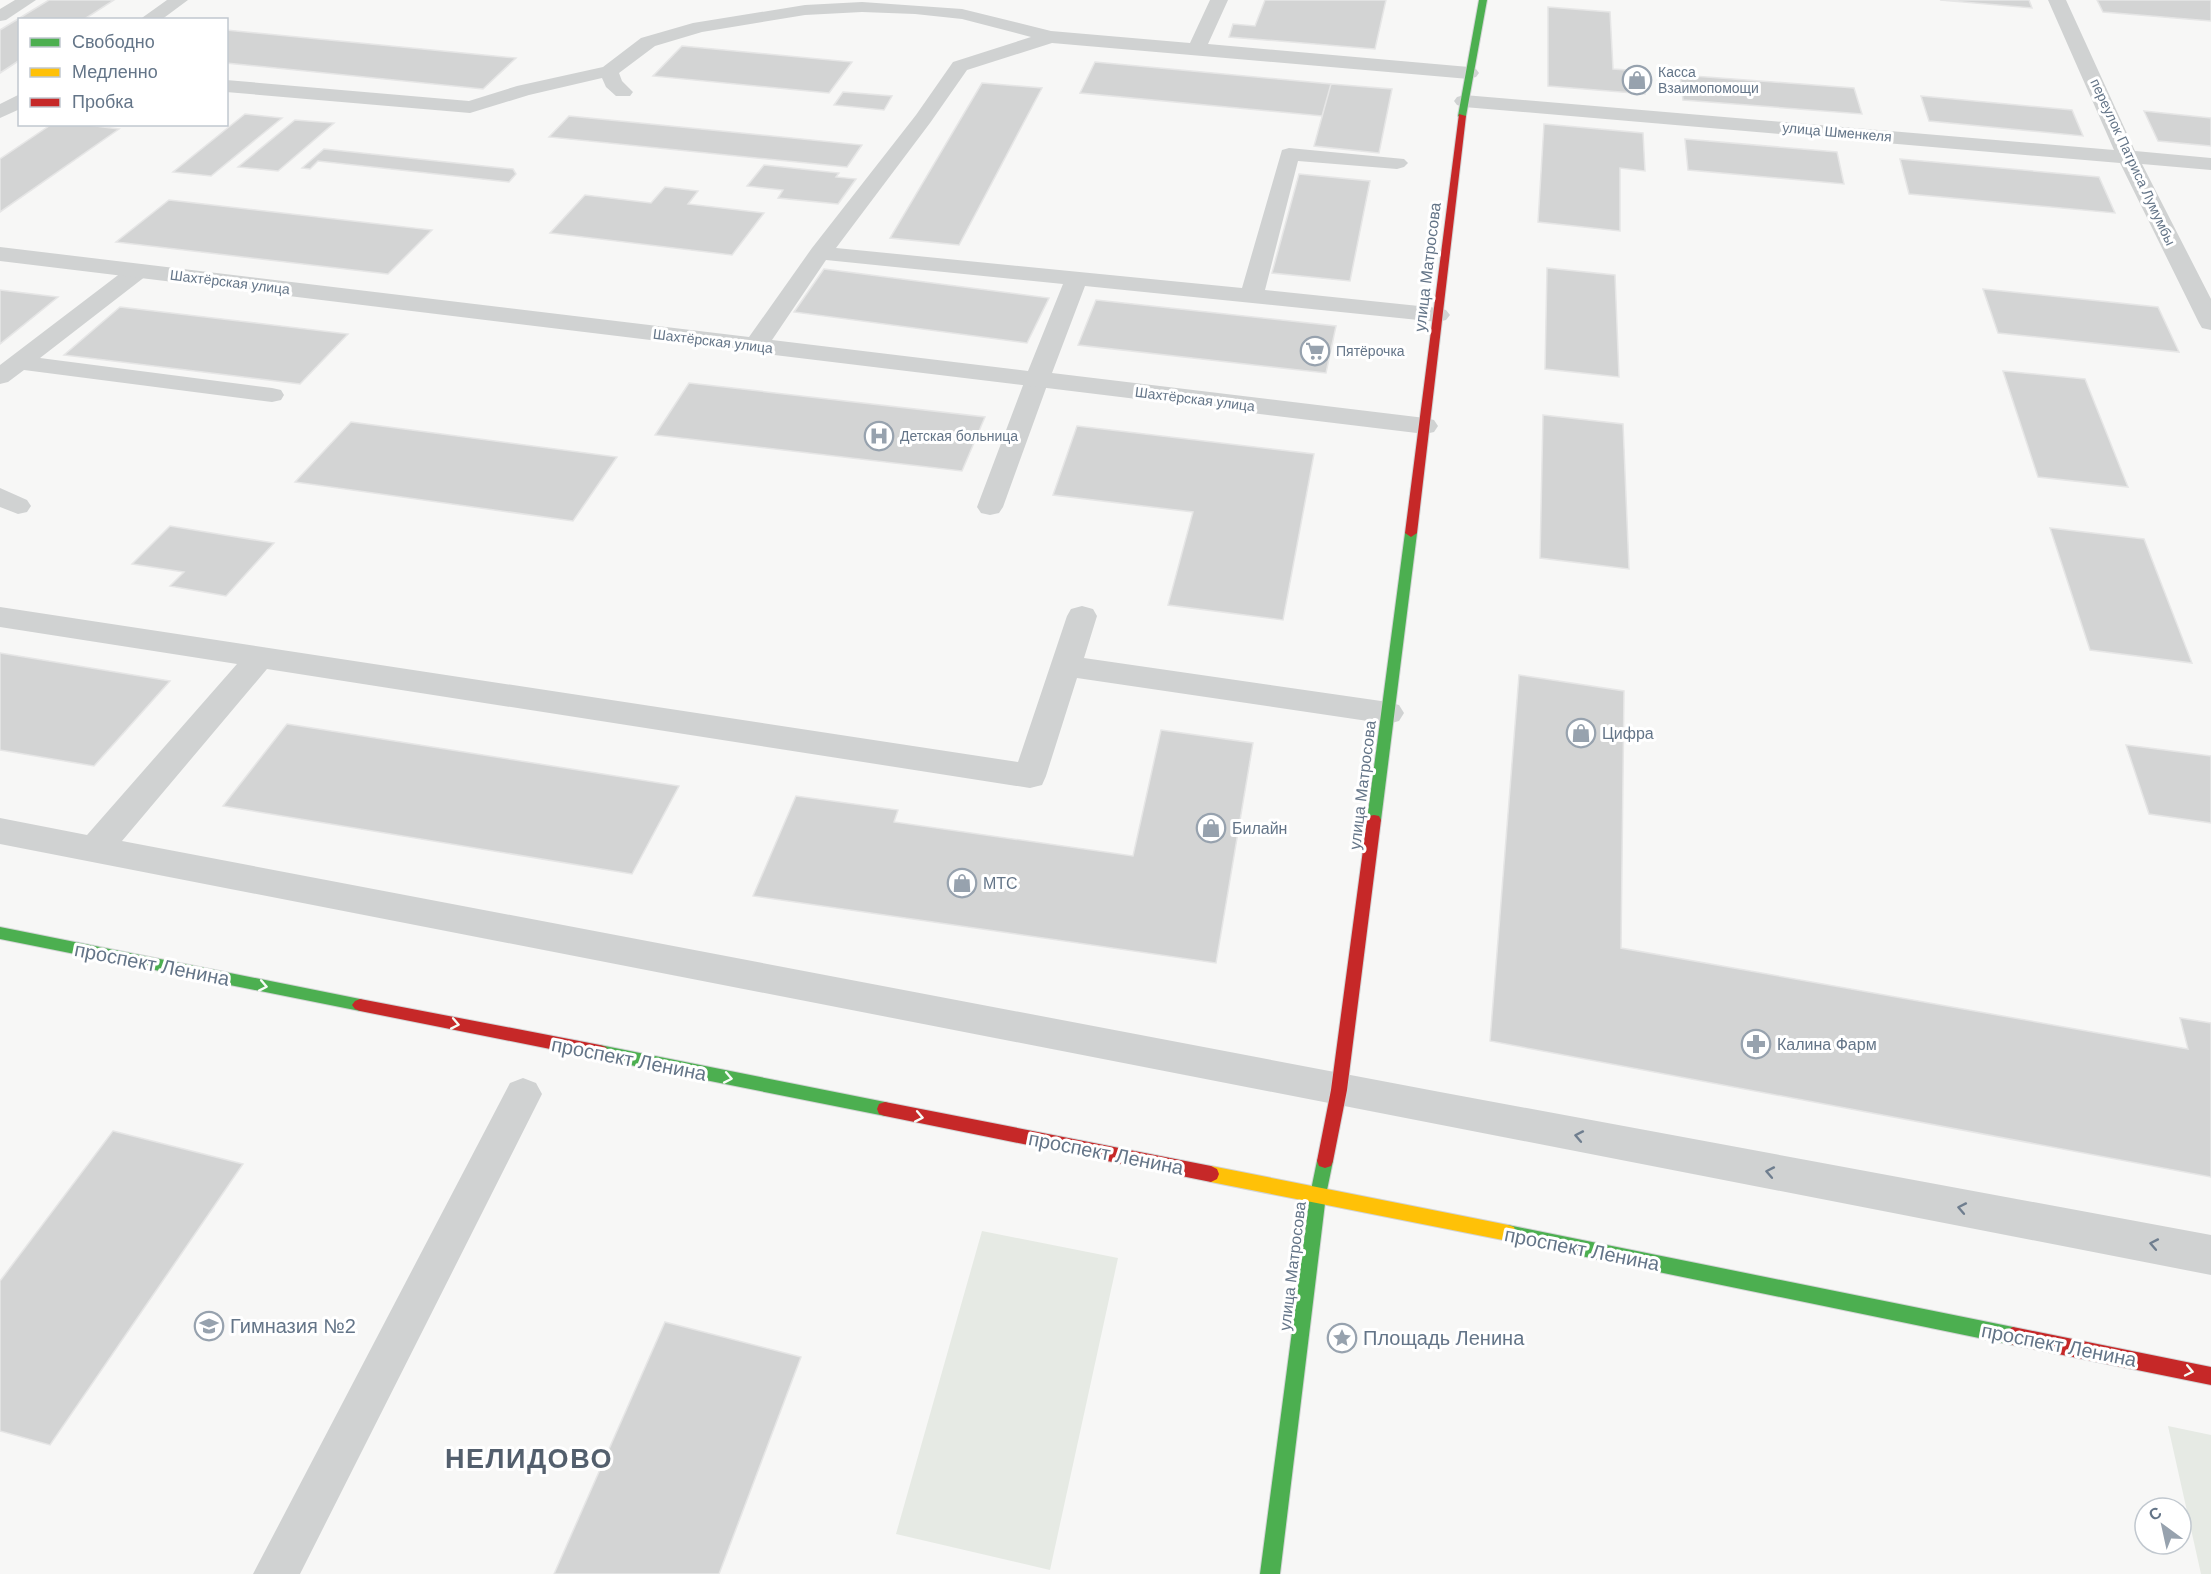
<svg xmlns="http://www.w3.org/2000/svg" width="2211" height="1574" viewBox="0 0 2211 1574" font-family="Arial,sans-serif">
	<rect width="100%" height="100%" fill="#f7f7f6"/>
	<path fill="#e6eae4" d="M982,1231L1118,1258L1050,1570L896,1534Z
		M2168,1426L2211,1435V1574H2201Z"/>
	<path fill="#d3d4d4" stroke="#e6e6e6" stroke-width="1.5" d="M49,0H114L83,20H20V60L0,73V30Z
		M1265,0H1386L1375,49L1229,37L1233,24L1255,26Z
		M1940,0H2029L2032,8Z
		M2097,0H2211V21L2103,12Z
		M1548,7L1610,12L1613,69L1643,71L1645,94L1548,86Z
		M226,30L516,58L483,89L226,63Z
		M682,46L852,62L829,93L653,76Z
		M1095,62L1331,84L1322,116L1080,93Z
		M1680,75L1854,88L1862,114L1683,100Z
		M982,83L1042,88L959,245L890,238Z
		M1331,84L1392,89L1379,153L1314,146Z
		M843,92L892,96L884,110L834,105Z
		M1921,96L2072,110L2083,136L1929,121Z
		M2144,111L2211,118V146L2158,141Z
		M245,114L282,118L211,176L173,172Z
		M569,116L862,145L847,167L549,137Z
		M295,120L334,123L278,171L238,167Z
		M52,124H80L119,129L0,212V159Z
		M1544,124L1643,133L1645,171L1620,168V231L1538,222Z
		M1685,139L1837,152L1844,184L1688,170Z
		M324,149L513,169L516,174L509,182L318,161L310,169L302,168Z
		M1900,159L2099,177L2115,213L1909,194Z
		M764,165L839,173L836,177L856,179L838,204L778,198L783,190L747,186Z
		M1299,174L1370,181L1350,281L1272,273Z
		M665,187L698,191L688,204L764,213L732,255L550,233L585,195L651,203Z
		M169,200L432,230L388,274L116,242Z
		M1547,268L1615,275L1619,377L1545,369Z
		M824,269L1049,298L1027,343L794,312Z
		M1983,289L2158,307L2179,352L1998,333Z
		M0,290L58,297L0,344Z
		M1096,300L1336,326L1326,373L1078,345Z
		M120,307L348,334L300,384L64,355Z
		M2003,371L2085,379L2128,487L2038,477Z
		M689,383L985,417L962,471L655,435Z
		M1543,415L1623,424L1629,569L1540,558Z
		M351,422L617,457L573,521L295,482Z
		M1077,426L1314,454L1283,620L1168,605L1193,512L1053,495Z
		M170,526L224,535L274,543L226,596L170,586L184,572L132,564Z
		M2050,528L2144,539L2192,663L2090,650Z
		M0,653L170,681L94,766L0,750Z
		M1519,675L1624,691L1621,948L2188,1049L2180,1018L2211,1023V1177L1490,1041Z
		M287,724L679,786L632,874L223,806Z
		M1161,730L1253,743L1216,963L753,896L796,796L898,810L894,822L1133,856Z
		M2126,745L2211,756V823L2149,814Z
		M113,1131L243,1164L50,1445L0,1431V1281Z
		M665,1322L801,1357L719,1574H554Z"/>
	<g fill="none" stroke-linecap="round" stroke-linejoin="round">
		<g stroke="#d2d4d5" stroke-width="2">
			<path id="fast" d="M1479,0H1487L1466,116L1462,118L1458,116Z
				M1411,529L1417,533L1381,820L1379,824H1369L1367,820L1405,533Z
				M0,927L360,999L365,1001L368,1005L365,1009L360,1011L0,939Z
				M600,1045L885,1102L891,1104L893,1109L891,1114L885,1116L600,1059L594,1057L592,1052L594,1047Z
				M1325,1154L1331,1156L1333,1161L1326,1195L1280,1574H1260L1310,1195L1317,1161L1319,1156Z
				M1508,1225L2013,1327L2019,1330L2022,1336L2019,1342L2013,1345L1508,1241L1502,1239L1500,1233L1502,1227Z"/>
		</g>
		<g stroke="#d2d4d5" stroke-width="2">
			<path id="slow" d="M1211,1166L1508,1225L1514,1227L1516,1233L1514,1239L1508,1241L1211,1182L1205,1179L1203,1174L1205,1169Z"/>
		</g>
		<g stroke="#d2d4d5" stroke-width="2">
			<path id="jam" d="M1459,114L1466,116L1417,533L1411,537L1405,533Z
				M1374,815L1379,816L1381,820L1347,1090L1333,1161L1331,1166L1325,1168L1319,1166L1317,1161L1331,1090L1367,820L1369,816Z
				M360,999L600,1045L606,1047L608,1052L606,1057L600,1059L360,1011L355,1009L352,1005L355,1001Z
				M885,1102L1211,1166L1217,1169L1219,1174L1217,1179L1211,1182L885,1116L879,1114L877,1109L879,1104Z
				M2013,1327L2211,1367V1385L2013,1345L2007,1342L2004,1336L2007,1330Z"/>
		</g>
		<path fill="#d0d2d2" fill-rule="evenodd" d="M15,0H36L6,20L0,21V9Z
			M138,264L146,266L149,271L146,276L40,358L272,388L281,390L284,395L281,400L272,402L24,370L8,382L0,384V365L130,266Z
			M1037,373L1046,375L1049,380L1003,507L999,513L990,515L981,513L977,507L1025,380L1028,375Z
			M0,488L27,500L31,506L27,512L18,514L0,507Z
			M523,1078L536,1083L542,1094L300,1574H253L510,1083Z"/>
		<path fill="#d0d2d2" fill-rule="evenodd" d="M167,0H188L161,20H139Z
			M1210,0H1228L1208,44L1469,67L1476,69L1479,73L1476,77L1469,79L1052,43L967,70L930,123L836,248L1242,288L1282,150L1289,148L1404,159L1408,163L1404,167L1397,169L1298,161L1265,290L1438,308L1446,310L1450,315L1446,320L1438,322L1085,286L1052,373L1425,418L1434,420L1438,426L1434,432L1425,434L0,261V247L749,337L812,248L916,115L953,62L1031,37L962,19L915,14L862,12L805,15L702,32L655,46L619,73L622,81L633,92L630,96H616L606,87L602,78L529,95L470,113L226,92V80L469,101L517,86L603,67L641,38L693,23L805,5L862,2L962,9L1051,31L1190,43ZM826,260L1063,284L1028,371L772,340Z
			M2048,0H2066L2135,151L2211,158V170L2142,164L2211,299V330L2202,328L2199,323L2120,163L1464,107L1457,105L1454,101L1457,97L1464,95L2114,150Z
			M20,94V109L0,118V104Z
			M1082,606L1093,609L1097,616L1084,658L1388,702L1399,705L1404,713L1399,721L1388,724L1077,678L1046,776L1042,785L1030,788L267,669L122,841L1440,1092L2211,1235V1275L0,844V818L87,835L237,664L0,627V607L1018,762L1067,616L1071,609Z"/>
		<use href="#fast" fill="#4caf50" fill-rule="evenodd"/>
		<use href="#slow" fill="#ffc107" fill-rule="evenodd"/>
		<use href="#jam" fill="#c62828" fill-rule="evenodd"/>
	</g>
	<defs><path id="oneway-chevron" d="M-2-3.5L2.5 0L-2 3.5" fill="none" stroke-width="1.6" stroke-linecap="round" stroke-linejoin="round" transform="scale(1.5)"/></defs>
	<g stroke="#f6fbf6">
		<use href="#oneway-chevron" transform="translate(263 986) rotate(11)"/>
		<use href="#oneway-chevron" transform="translate(455 1024) rotate(11)"/>
		<use href="#oneway-chevron" transform="translate(728 1078) rotate(11)"/>
		<use href="#oneway-chevron" transform="translate(919 1117) rotate(11)"/>
		<use href="#oneway-chevron" transform="translate(2189 1371) rotate(12)"/>
	</g>
	<g stroke="#6f7e8f">
		<use href="#oneway-chevron" transform="translate(1579 1136) rotate(-169)"/>
		<use href="#oneway-chevron" transform="translate(1770 1172) rotate(-169)"/>
		<use href="#oneway-chevron" transform="translate(1962 1208) rotate(-169)"/>
		<use href="#oneway-chevron" transform="translate(2154 1244) rotate(-169)"/>
	</g>
	<defs>
		<g id="shop-ring" transform="scale(1.5)"><circle r="9.5" fill="#fff" stroke="#97a2ae" stroke-width="1.5"/><path d="M-5-2.5h2.3a2.7 3.5 0 0 1 5.4 0H5L5.5 6h-11ZM-1.5-2.5h3a1.5 2.3 0 0 0-3 0Z" fill="#97a2ae"/></g>
		<g id="supermarket-ring" transform="scale(1.5)"><circle r="9.5" fill="#fff" stroke="#97a2ae" stroke-width="1.5"/><path d="M-6-5.5h2.5l.6 2H6L4.5 2H-2.5L-4.4-4H-6ZM-1.5 3.2a1.3 1.3 0 1 0 .1 0ZM3 3.2a1.3 1.3 0 1 0 .1 0Z" fill="#97a2ae"/></g>
		<g id="hospital-ring" transform="scale(1.5)"><circle r="9.5" fill="#fff" stroke="#97a2ae" stroke-width="1.5"/><path d="M-5-5h3v3.5h4V-5h3V5h-3V1.5h-4V5h-3Z" fill="#97a2ae"/></g>
		<g id="pharmacy-ring" transform="scale(1.5)"><circle r="9.5" fill="#fff" stroke="#97a2ae" stroke-width="1.5"/><path d="M-2-6h4v4h4v4h-4v4h-4v-4h-4v-4h4Z" fill="#97a2ae"/></g>
		<g id="school-ring" transform="scale(1.5)"><circle r="9.5" fill="#fff" stroke="#97a2ae" stroke-width="1.5"/><path d="M0-5L7-2L0 1L-7-2ZM-4 1L0 2.5L4 1V4Q0 6-4 4Z" fill="#97a2ae"/></g>
		<g id="sight-ring" transform="scale(1.5)"><circle r="9.5" fill="#fff" stroke="#97a2ae" stroke-width="1.5"/><path d="M0-6L1.8-2.2L6-1.7L2.9 1.2L3.7 5.4L0 3.3L-3.7 5.4L-2.9 1.2L-6-1.7L-1.8-2.2Z" fill="#97a2ae"/></g>
	</defs>
	<g fill-rule="evenodd">
		<use href="#shop-ring" x="1637" y="80"/>
		<use href="#supermarket-ring" x="1315" y="351"/>
		<use href="#hospital-ring" x="879" y="436"/>
		<use href="#shop-ring" x="1581" y="733"/>
		<use href="#shop-ring" x="1211" y="828"/>
		<use href="#shop-ring" x="962" y="883"/>
		<use href="#pharmacy-ring" x="1756" y="1044"/>
		<use href="#school-ring" x="209" y="1326"/>
		<use href="#sight-ring" x="1342" y="1338"/>
	</g>
	<g text-anchor="middle" stroke-width="6" stroke-linejoin="round" paint-order="stroke">
		<g font-size="14" fill="#647588" stroke="#fff" text-anchor="start">
			<text x="1658" y="77">Касса<tspan x="1658" dy="16">Взаимопомощи</tspan></text>
			<text x="1336" y="356">Пятёрочка</text>
			<text x="900" y="441">Детская больница</text>
		</g>
		<g font-size="14" fill="#647588" stroke="#fff">
			<text transform="translate(1837 132) rotate(5)" y="5">улица Шменкеля</text>
			<text transform="translate(2133 162) rotate(65)" y="5">переулок Патриса Лумумбы</text>
			<text transform="translate(230 282) rotate(7)" y="5">Шахтёрская улица</text>
			<text transform="translate(713 341) rotate(7)" y="5">Шахтёрская улица</text>
			<text transform="translate(1195 399) rotate(7)" y="5">Шахтёрская улица</text>
		</g>
		<g font-size="16" fill="#647588" stroke="#fff">
			<text transform="translate(1427 267) rotate(-83)" y="6">улица Матросова</text>
			<text transform="translate(1362 785) rotate(-83)" y="6">улица Матросова</text>
			<text transform="translate(1292 1266) rotate(-83)" y="6">улица Матросова</text>
		</g>
		<g font-size="16" fill="#647588" stroke="#fff" text-anchor="start">
			<text x="1602" y="739">Цифра</text>
			<text x="1232" y="834">Билайн</text>
			<text x="983" y="889">МТС</text>
			<text x="1777" y="1050">Калина Фарм</text>
		</g>
		<g font-size="20" fill="#647588" stroke="#fff">
			<text transform="translate(152 964) rotate(11)" y="7">проспект Ленина</text>
			<text transform="translate(629 1059) rotate(11)" y="7">проспект Ленина</text>
			<text transform="translate(1106 1153) rotate(11)" y="7">проспект Ленина</text>
			<text transform="translate(1582 1249) rotate(11)" y="7">проспект Ленина</text>
			<text transform="translate(2059 1345) rotate(11)" y="7">проспект Ленина</text>
		</g>
		<g font-size="20" fill="#647588" stroke="#fff" text-anchor="start">
			<text x="230" y="1333">Гимназия №2</text>
			<text x="1363" y="1345">Площадь Ленина</text>
		</g>
		<g font-size="27" font-weight="bold" letter-spacing="1.5" fill="#535f6d" stroke="#fff">
			<text x="529" y="1468">НЕЛИДОВО</text>
		</g>
	</g>
	<rect x="18" y="18" width="210" height="108" fill="#ffffff" stroke="#c1c8cf" stroke-width="1.5"/>
	<rect x="30" y="38" width="30" height="9" fill="#4caf50" stroke="#c1c8cf" stroke-width="1.5"/>
	<text x="72" y="48" font-size="18" fill="#647588">Свободно</text>
	<rect x="30" y="68" width="30" height="9" fill="#ffc107" stroke="#c1c8cf" stroke-width="1.5"/>
	<text x="72" y="78" font-size="18" fill="#647588">Медленно</text>
	<rect x="30" y="98" width="30" height="9" fill="#c62828" stroke="#c1c8cf" stroke-width="1.5"/>
	<text x="72" y="108" font-size="18" fill="#647588">Пробка</text>
	<g transform="translate(2163 1526) rotate(327)"><circle r="28" fill="#ffffff" stroke="#c1c8cf" stroke-width="1.5"/>
	<path d="M0-4.5L10 22L0 15L-10 22Z" fill="#97a2ae"/>
	<text y="-9" font-size="16" font-weight="bold" text-anchor="middle" fill="#647588">С</text>
	</g>
</svg>
